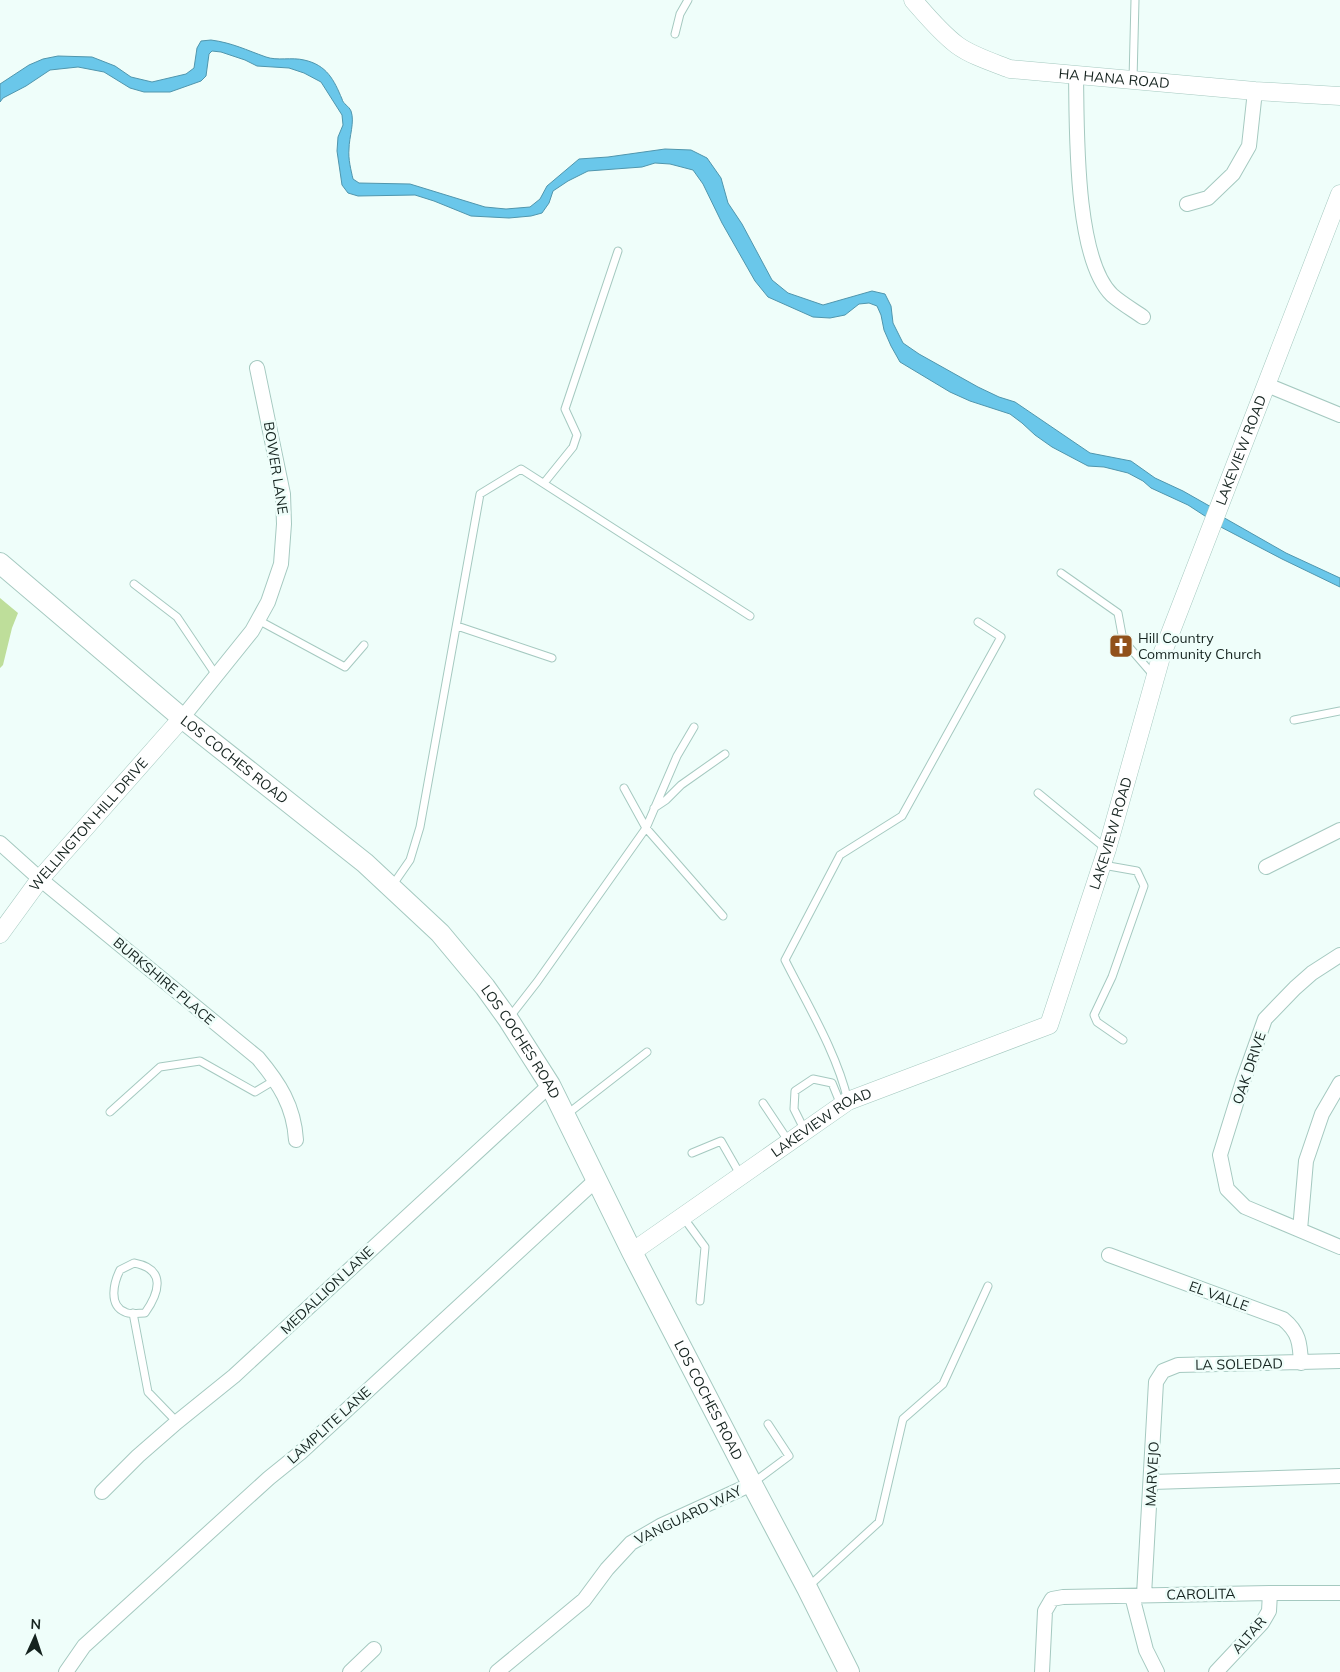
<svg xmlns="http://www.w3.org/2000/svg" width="1340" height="1672" viewBox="0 0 1340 1672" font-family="Mulish,sans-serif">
	<rect width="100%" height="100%" fill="#effefa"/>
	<path fill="#bede9a" d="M0,598L18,613L12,628L3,665L0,668Z"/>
	<path fill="#6ac7ea" stroke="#5096ad" d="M211,40C233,43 246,50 266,57C277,61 292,57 304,60C327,65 334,80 342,99C343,104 349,106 351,111C355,122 349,137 349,149C348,159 351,170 353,179L359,183L410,184L485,207L506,209L530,207L540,199L547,186L579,159L608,157L665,149L691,150L707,158L721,178L728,203L742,224L772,280L788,293L823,305L872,291L885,294L891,306L893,323L903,343L919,354L978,387L999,397L1015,402L1090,453L1131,461L1155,478L1183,491L1213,508L1208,518L1188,505L1151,488L1143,481L1128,473L1104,467L1088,466L1052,447L1035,435L1022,423L1010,414L970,401L950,392L900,362L891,346L884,330L881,315L877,306L869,303L859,304L845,315L830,318L813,317L768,297L755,281L722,223L703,184L693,170L670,164L655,163L642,167L588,171L568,181L553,191L549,203L542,213L531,216L509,218L471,216L434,201L415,195L358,196L348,193L342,185L337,151L338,137L343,125L342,115L321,82L304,73L289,68L257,66L245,60L221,52L212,51L209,54L206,76L201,81L170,92H144L130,88L104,72L78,67L50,70L26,86L3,98L0,102V84L29,65L43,59L58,56L92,57L115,66L131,77L152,82L186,74L194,68L197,48L201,41Z
		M1221,516L1286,553L1340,578V587L1282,559L1217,525Z"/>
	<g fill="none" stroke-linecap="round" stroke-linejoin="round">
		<g stroke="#a5c9c0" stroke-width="9">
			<path id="service" d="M675,34L680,14L688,0
				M1133,80L1135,0
				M544,483L573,447L577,435L565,409L618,251
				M1061,573L1118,613L1123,640L1155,677
				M134,584L177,617L216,675
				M258,620L345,667L364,645
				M457,626L552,658
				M1294,720L1340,711
				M624,788L646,828L723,916
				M1038,793L1105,848
				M654,808L666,800L681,785L725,754
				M1103,865L1137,871L1144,886L1112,977L1094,1015L1097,1022L1123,1040
				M392,886L410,860L420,827L480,494L521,469L750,616
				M509,1018L537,982L646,828L677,756L694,727
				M848,1101C837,1053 807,1004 785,960L840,855L902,816L1001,637L978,622
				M763,1103L789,1142
				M110,1112L160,1067L200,1061L255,1092L275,1080
				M566,1115L647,1052
				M805,1131L794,1109L795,1091L813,1079L832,1083L841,1105
				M692,1153L721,1141L741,1176
				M683,1217L705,1247L700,1301
				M134,1263C167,1269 159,1293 145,1313C139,1313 130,1315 125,1312C108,1305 114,1282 120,1270Z
				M133,1313L148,1392L177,1422
				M754,1482L789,1456L768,1424
				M809,1586L879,1522L903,1419L943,1384L988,1286"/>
		</g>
		<g stroke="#a5c9c0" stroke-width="16">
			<path id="minor" d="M1076,74C1077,126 1074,258 1112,295C1121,303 1133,310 1143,317
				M1187,204L1208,198L1233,174L1249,146L1255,91
				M1267,385L1340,415
				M182,718L252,631L268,602L281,564L284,524L283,494L257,368
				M0,843L40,879L258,1058C279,1083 294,1106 296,1140
				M1266,867L1340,830
				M1340,955L1312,973L1295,988L1265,1019L1243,1081L1220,1155L1227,1189L1245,1207L1340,1247
				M1300,1230L1306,1161L1322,1114L1340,1083
				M1109,1255L1283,1319C1299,1332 1300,1343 1301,1363
				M1152,1482L1340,1476
				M102,1492L138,1456L177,1422L234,1376L550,1085
				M1144,1595L1156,1382L1163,1371L1178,1365L1340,1361
				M1132,1596L1146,1650L1157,1672
				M66,1672L84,1646L269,1478L300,1453L596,1180
				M350,1672L374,1649
				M497,1672L584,1600L607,1569L631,1543L662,1525L752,1484
				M1042,1672L1045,1611L1052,1599L1063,1597L1270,1593H1340
				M1216,1672L1262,1623L1269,1611L1270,1593"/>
		</g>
		<g stroke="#a5c9c0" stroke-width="19">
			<g id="tertiary">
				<path id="s1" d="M913,0C927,16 940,32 957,45C972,56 992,62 1010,69L1255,91L1340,96"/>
				<path id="s2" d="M0,934L40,879L182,718"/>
				<path id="s3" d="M632,1252L848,1101L1049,1025L1107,849L1161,657L1340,194"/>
			</g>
		</g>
		<g stroke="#a5c9c0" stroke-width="22">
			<g id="secondary">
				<path id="s4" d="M0,563L182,718L365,863L440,933L485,987L508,1019L550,1085L632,1252L752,1484L807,1588L849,1672"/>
			</g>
		</g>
		<use href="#service" stroke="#fff" stroke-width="7"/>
		<use href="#minor" stroke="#fff" stroke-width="14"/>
		<use href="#tertiary" stroke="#fff" stroke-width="18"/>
		<use href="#secondary" stroke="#fff" stroke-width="20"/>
	</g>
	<defs>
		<g id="church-square" transform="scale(1.25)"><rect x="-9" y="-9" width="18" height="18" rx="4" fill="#91511b" stroke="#effefa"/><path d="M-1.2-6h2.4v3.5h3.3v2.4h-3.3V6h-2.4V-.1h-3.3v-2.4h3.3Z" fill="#fff"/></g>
	</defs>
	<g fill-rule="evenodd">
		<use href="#church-square" x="1121" y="646"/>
	</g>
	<g text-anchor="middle" stroke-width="5" stroke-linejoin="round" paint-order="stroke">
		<g font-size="14" fill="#15231f" stroke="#effefa">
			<text dy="5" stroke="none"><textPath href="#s1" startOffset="226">HA HANA ROAD</textPath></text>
			<text dy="5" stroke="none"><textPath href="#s3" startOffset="1085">LAKEVIEW ROAD</textPath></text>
			<text transform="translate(276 468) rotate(81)" y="5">BOWER LANE</text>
			<text dy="5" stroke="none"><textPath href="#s4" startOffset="306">LOS COCHES ROAD</textPath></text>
			<text dy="5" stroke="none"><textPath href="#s2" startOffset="141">WELLINGTON HILL DRIVE</textPath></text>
			<text dy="5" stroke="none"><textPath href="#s3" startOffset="680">LAKEVIEW ROAD</textPath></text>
			<text transform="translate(164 981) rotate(40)" y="5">BURKSHIRE PLACE</text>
			<text dy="5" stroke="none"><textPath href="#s4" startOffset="711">LOS COCHES ROAD</textPath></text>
			<text transform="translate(1249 1068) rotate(-71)" y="5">OAK DRIVE</text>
			<text dy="5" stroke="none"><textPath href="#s3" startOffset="230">LAKEVIEW ROAD</textPath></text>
			<text transform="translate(327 1290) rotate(-43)" y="5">MEDALLION LANE</text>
			<text transform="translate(1219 1296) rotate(20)" y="5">EL VALLE</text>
			<text transform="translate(1239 1364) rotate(-1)" y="5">LA SOLEDAD</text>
			<text dy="5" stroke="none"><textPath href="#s4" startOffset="1116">LOS COCHES ROAD</textPath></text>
			<text transform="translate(329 1425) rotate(-42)" y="5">LAMPLITE LANE</text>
			<text transform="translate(1152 1474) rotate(-87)" y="5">MARVEJO</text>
			<text transform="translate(688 1515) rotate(-26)" y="5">VANGUARD WAY</text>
			<text transform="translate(1201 1594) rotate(-1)" y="5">CAROLITA</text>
			<text transform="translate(1249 1635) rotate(-49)" y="5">ALTAR</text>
		</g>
		<g font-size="14" fill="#15231f" stroke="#effefa" text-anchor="start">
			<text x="1138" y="643">Hill Country<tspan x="1138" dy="16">Community Church</tspan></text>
		</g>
	</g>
	<g transform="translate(35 1637) rotate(3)" stroke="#effefa" stroke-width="4" paint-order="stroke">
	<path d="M0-4L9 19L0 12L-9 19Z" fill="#15231f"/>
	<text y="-8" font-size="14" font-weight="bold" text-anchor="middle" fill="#15231f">N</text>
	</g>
</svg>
